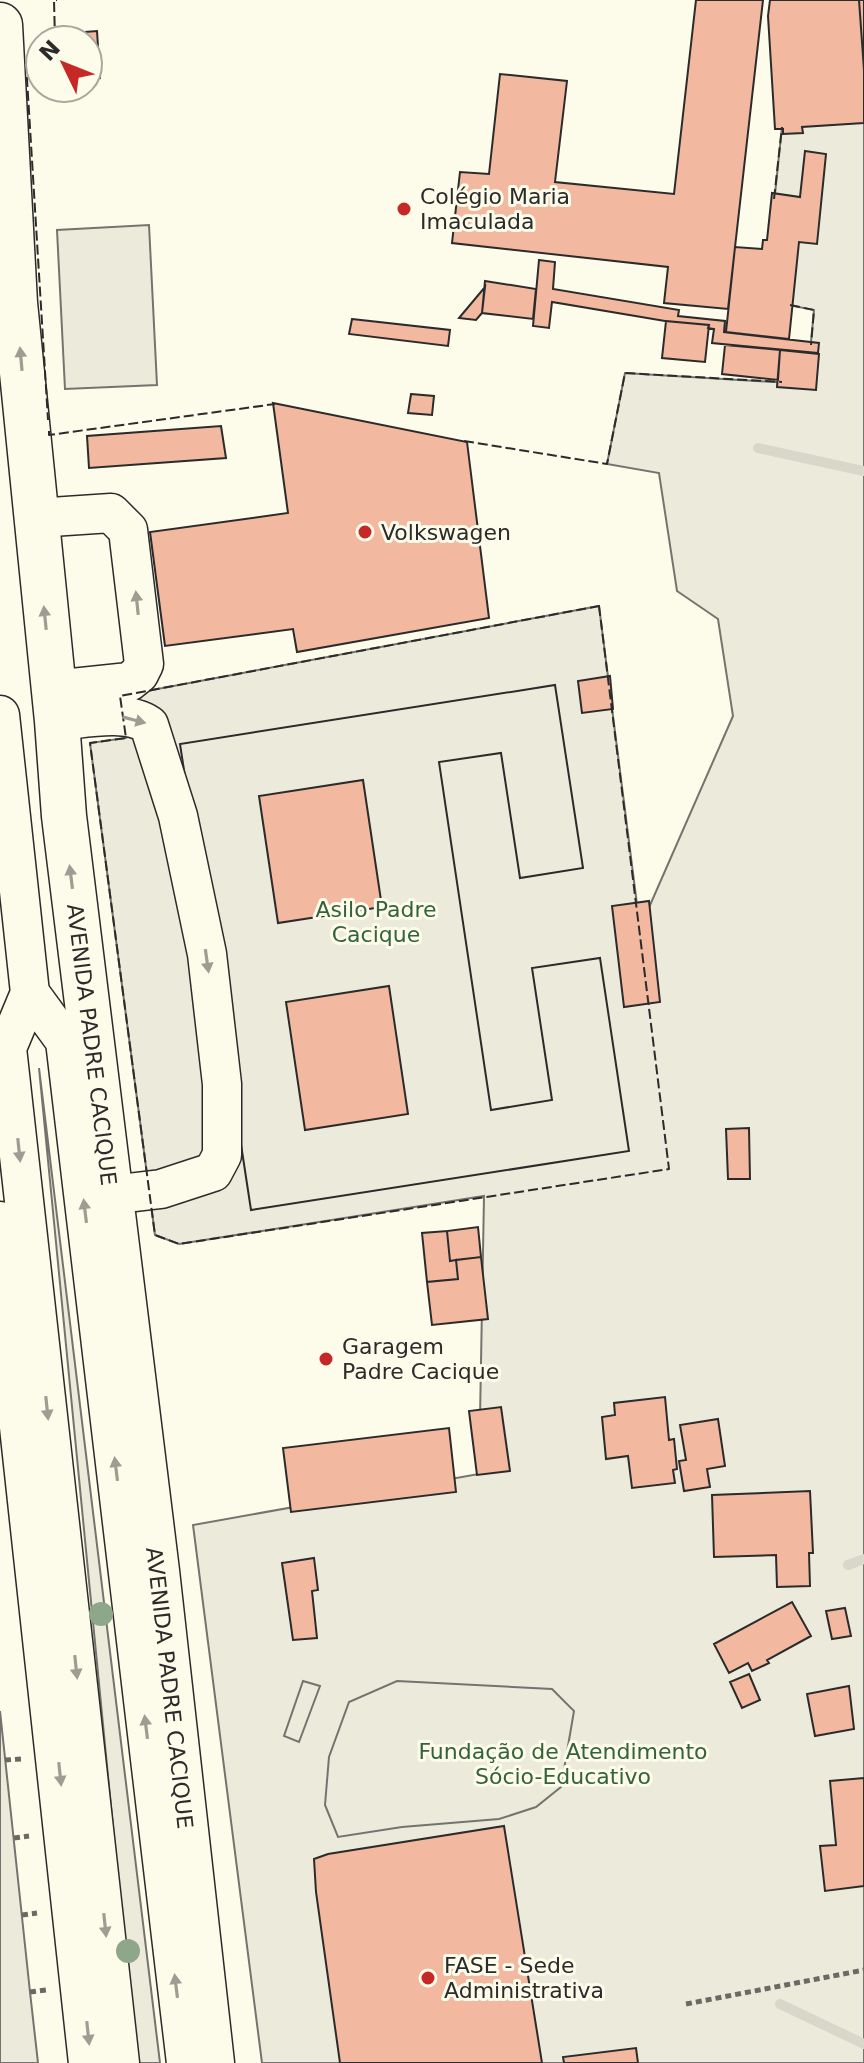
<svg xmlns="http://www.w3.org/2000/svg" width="864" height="2063" viewBox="0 0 864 2063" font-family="'DejaVu Sans',sans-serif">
	<rect width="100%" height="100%" fill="#fdfbea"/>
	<path fill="#ecebdb" stroke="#74746e" stroke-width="2" d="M864,107V2063H262L193,1525L479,1474L484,1196L179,1244L155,1235L90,743L126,738L120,696L599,606L640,928L733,716L718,619L677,591L659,473L607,464L625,373L807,384L814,310L764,300L783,117Z
		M149,225L157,385L65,389L57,230Z
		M39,1068L160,2063H136Z"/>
	<path fill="#eceadb" stroke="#74746e" stroke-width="2" d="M303,1681L320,1686L299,1742L284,1736Z
		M397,1681L552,1689L574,1711L561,1787L536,1807L499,1819L402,1827L338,1837L325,1805L329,1757L349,1702Z
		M0,1711L30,1992L38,2063H0Z"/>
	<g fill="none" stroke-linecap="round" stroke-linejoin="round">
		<path stroke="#d8d7c9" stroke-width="10" d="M758,448L864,471
			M848,1565L864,1559
			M780,2004L864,2044"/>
	</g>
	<path fill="#f2b8a0" stroke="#2b2b2b" stroke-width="2" fill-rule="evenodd" d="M696,0H763L728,309L664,303L668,267L452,243L460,172L489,174L500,74L567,81L555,182L674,194Z
		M770,0H859L864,70V123L802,127L803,133L783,134V129H775L768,16Z
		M859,0H864V70Z
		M97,31L100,78L88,79V40H59V34Z
		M805,151L826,154L817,244L799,242L789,339L726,332L735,247L762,249L763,240H767L772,193L800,197Z
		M539,260L555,262L553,289L679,310L678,316L725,321L724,332L819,343L818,353L712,343L714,329L708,328L709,325L665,321L552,302L549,328L533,326Z
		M485,281L536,289L533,319L482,313Z
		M485,287L482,313L476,320L459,318Z
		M352,319L450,330L448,346L349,334Z
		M666,321L709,325L705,362L662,358Z
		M725,345L780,350L778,380L722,374Z
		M780,350L819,354L816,390L777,387Z
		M411,394L434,396L432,415L408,413Z
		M273,403L467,442L489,618L297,652L293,629L165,646L150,532L288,513Z
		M221,426L226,458L89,468L87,436Z
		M610,676L613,709L582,713L578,681Z
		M555,685L583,868L520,878L501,753L439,762L491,1110L552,1100L532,968L600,958L629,1151L251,1210L180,744ZM363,780L382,907L278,923L259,796ZM389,986L408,1114L305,1130L286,1002Z
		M555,685L583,868L520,878L501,753L439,762L491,1110L552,1100L532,968L600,958L629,1151L251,1210L180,744Z
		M649,901L660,1002L624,1007L612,906Z
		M749,1128L750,1179H728L726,1129Z
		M478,1227L481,1257L450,1261L447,1231Z
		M447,1231L450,1261L456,1260L458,1279L427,1282L422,1233Z
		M481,1257L488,1319L432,1325L427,1282L458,1279L456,1260Z
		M665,1397L669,1440L674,1439L677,1469L673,1470L675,1483L632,1488L628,1456L606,1459L602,1417L615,1415L614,1403Z
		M501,1407L510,1471L477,1475L469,1411Z
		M718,1419L725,1466L707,1469L710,1487L684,1491L679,1461L686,1460L680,1425Z
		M449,1428L456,1492L291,1512L283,1448Z
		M810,1491L813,1553H809L810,1586L777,1587L776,1555L714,1557L712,1495Z
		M314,1558L318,1590L312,1591L317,1638L293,1640L282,1563Z
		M792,1602L811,1636L767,1660L769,1663L752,1671L748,1663L729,1673L714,1644Z
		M845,1608L851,1636L832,1639L826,1611Z
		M749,1674L760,1700L742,1708L730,1682Z
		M849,1686L854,1729L815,1736L807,1694Z
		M864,1778V1886L825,1891L820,1846L836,1845L830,1781Z
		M504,1826L542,2063H340L316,1892L314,1859L328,1854Z
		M636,2048L638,2063H564L563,2057Z"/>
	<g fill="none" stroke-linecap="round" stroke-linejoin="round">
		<g stroke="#2b2b2b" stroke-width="41">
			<path id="minor" d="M36,518L111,513L128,530L144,664L139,674L129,682L53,690
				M0,715L30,993L7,1048L120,2063
				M57,721C84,719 125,709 149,725L178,816L207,954L222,1084V1155L213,1172L161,1189L110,1195
				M30,993L65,1041L186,2063"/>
		</g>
		<g stroke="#2b2b2b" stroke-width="47">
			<g id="major">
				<path id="s1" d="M0,25L15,303L57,721L64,816L157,1571L212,2063"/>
				<path d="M0,1224L91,2063"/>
			</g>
		</g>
		<path stroke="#6a6964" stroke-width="5" stroke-dasharray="6 4" stroke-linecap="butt" d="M5,1760L21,1759
			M14,1838L29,1836
			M22,1915L37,1913
			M30,1992L46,1990
			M686,2004L864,1970"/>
		<use href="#minor" stroke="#fdfbea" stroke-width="38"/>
		<use href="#major" stroke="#fdfbea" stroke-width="44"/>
		<path stroke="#2b2b2b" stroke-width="2" stroke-dasharray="10 4" stroke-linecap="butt" d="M55,40L54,0H57
			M40,62L26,63L48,420
			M774,199L782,127
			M790,305L814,310L811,345
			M49,431V435L275,404
			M464,441L607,464L625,373L782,382
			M599,606L669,1169L179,1244L155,1235L90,743L126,738L120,696Z"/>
	</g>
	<g fill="#8ea78a">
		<circle cx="101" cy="1614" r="12"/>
		<circle cx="128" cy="1951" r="12"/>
	</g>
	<defs><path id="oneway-solid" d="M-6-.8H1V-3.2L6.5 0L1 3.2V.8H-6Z" transform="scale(2)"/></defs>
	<g fill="#9e9d94">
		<use href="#oneway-solid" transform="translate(21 359) rotate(-95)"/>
		<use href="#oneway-solid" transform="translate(137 603) rotate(-96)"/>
		<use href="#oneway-solid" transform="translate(45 618) rotate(-96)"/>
		<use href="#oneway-solid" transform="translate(134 720) rotate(15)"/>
		<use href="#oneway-solid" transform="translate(71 877) rotate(-97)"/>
		<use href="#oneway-solid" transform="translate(207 961) rotate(82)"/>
		<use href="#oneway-solid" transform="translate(19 1150) rotate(84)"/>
		<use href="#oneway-solid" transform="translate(85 1211) rotate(-97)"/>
		<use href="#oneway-solid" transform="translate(47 1408) rotate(84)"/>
		<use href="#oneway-solid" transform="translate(116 1469) rotate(-97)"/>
		<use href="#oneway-solid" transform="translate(76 1667) rotate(84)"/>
		<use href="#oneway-solid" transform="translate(146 1727) rotate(-97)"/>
		<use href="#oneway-solid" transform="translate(60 1774) rotate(84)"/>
		<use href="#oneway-solid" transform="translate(105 1925) rotate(84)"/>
		<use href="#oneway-solid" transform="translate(176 1986) rotate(-97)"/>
		<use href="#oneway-solid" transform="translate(88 2033) rotate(84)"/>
	</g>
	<g fill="#c62828" stroke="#fdfbea" stroke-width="3">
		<circle cx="404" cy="209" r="8"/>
		<circle cx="365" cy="532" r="8"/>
		<circle cx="326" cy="1359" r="8"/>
		<circle cx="428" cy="1978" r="8"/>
	</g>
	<g text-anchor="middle" stroke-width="6" stroke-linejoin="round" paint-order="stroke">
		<g font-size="22" fill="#2b2b2b" stroke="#fdfbea" text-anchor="start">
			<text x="420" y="204">Colégio Maria<tspan x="420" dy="25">Imaculada</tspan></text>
			<text x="381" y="540">Volkswagen</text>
			<text x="342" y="1354">Garagem<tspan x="342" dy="25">Padre Cacique</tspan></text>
			<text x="444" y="1973">FASE - Sede<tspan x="444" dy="25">Administrativa</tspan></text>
		</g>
		<g font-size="22" fill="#34623c" stroke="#fdfbea">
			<text x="376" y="917">Asilo Padre<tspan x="376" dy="25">Cacique</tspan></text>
			<text x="563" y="1759">Fundação de Atendimento<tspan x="563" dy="25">Sócio-Educativo</tspan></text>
		</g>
		<g font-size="22" fill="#2b2b2b" stroke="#fdfbea">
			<text dy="8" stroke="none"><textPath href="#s1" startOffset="1024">AVENIDA PADRE CACIQUE</textPath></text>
			<text dy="8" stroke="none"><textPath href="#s1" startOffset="1672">AVENIDA PADRE CACIQUE</textPath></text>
		</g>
	</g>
	<g transform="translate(64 64) rotate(313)"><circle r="38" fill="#fdfbea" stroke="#a9a89e" stroke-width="2"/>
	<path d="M0-6L14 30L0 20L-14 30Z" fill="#c62828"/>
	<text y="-12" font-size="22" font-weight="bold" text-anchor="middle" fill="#2b2b2b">N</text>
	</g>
</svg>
